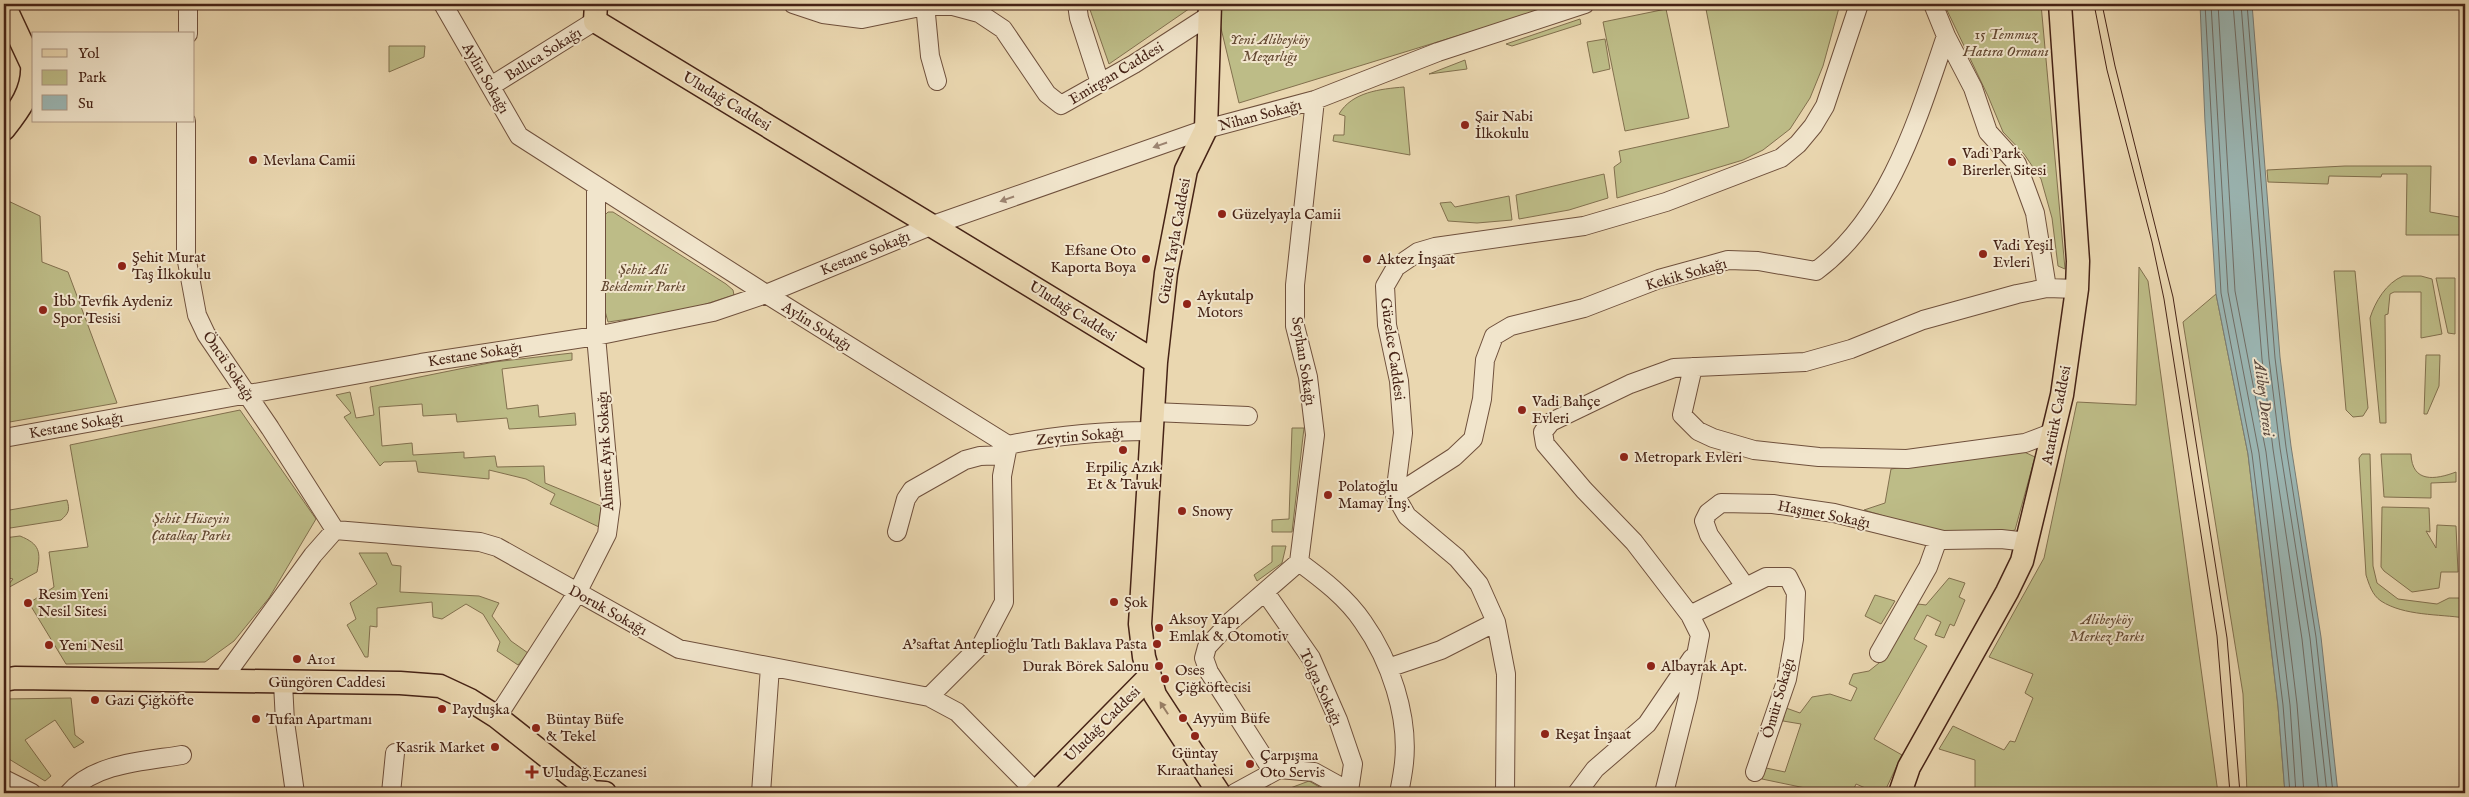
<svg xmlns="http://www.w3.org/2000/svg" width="2469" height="797" viewBox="0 0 2469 797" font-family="'IM FELL English',serif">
	<rect width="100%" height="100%" fill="#ead7b0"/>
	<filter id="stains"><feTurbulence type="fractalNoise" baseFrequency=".004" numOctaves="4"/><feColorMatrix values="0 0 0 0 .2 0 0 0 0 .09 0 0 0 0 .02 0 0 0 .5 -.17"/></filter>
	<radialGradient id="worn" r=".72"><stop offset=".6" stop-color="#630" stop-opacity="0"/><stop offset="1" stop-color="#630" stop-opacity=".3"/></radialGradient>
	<path fill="#bdbc87" stroke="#82704e" d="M1088,4H1196L1109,64Z
		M1221,4H1561L1239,103L1219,20Z
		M1705,4H1840L1823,66L1810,98L1790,129L1763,150L1743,160L1617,198L1614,167L1621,162L1619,151L1729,127Z
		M1944,4H2041L2065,269L2058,266L2052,218L2041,179L2024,154L2003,132L1988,96Z
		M1666,9L1689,118L1625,131L1603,22Z
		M1580,19L1581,24L1512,46L1506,44Z
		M1605,39L1610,69L1593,73L1587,42Z
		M389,46H425L424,57L389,72Z
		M1465,60L1467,69L1429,74Z
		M1404,87L1410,155L1333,141L1334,135H1344L1345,116L1339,114C1352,92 1380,89 1404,87Z
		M2345,166H2431L2430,212L2465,218V235H2406L2407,174H2382L2381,177L2329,176L2328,184L2268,182L2267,170Z
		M1604,174L1608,198L1569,210L1519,219L1516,195Z
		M1509,196L1512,220L1477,223L1448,221L1440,203L1451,202L1455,207Z
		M4,199L40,216L42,262L68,272L117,403L4,423Z
		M608,212H613L726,284L733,290L734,295L684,311L608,322L605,311L604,216Z
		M2139,267L2148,281L2218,793H1975V760L1939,749L1953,726L2004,750L2010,741L2015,742L2033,698L2025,693L2033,674L1989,657L2044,558L2077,402L2136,405Z
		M2334,271H2355L2368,408L2363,416L2353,417L2346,410Z
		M2403,276H2421L2432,279L2442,334L2421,338V292H2394L2390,294L2388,314L2385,315L2386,423H2380L2370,318C2375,302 2386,283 2403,276Z
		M2436,278H2455V334L2448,333Z
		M2216,294L2248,454L2278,706L2285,793H2247L2243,694L2183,322Z
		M572,353V360L502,369L507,409L538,405L539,417L575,413L576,425L509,429L507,418L457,422L456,414L423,416L422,404L379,407L382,446L412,443L413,455L464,452V458L495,456L497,467L544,466L545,483L601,506L599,527L550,504L555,494L526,479L489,470V479L418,472L416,461L384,462L380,466L344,417L351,413L336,395L350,392L356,418L374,415L370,387L494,362Z
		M2426,355H2440L2439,386L2427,414H2424Z
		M240,410L316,519L269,598L234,641L205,662L66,664L29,603L54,587L49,552L88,547L70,445Z
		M1292,428H1304L1292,532H1272V520L1289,519Z
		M2020,450L2035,457L2015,530C2002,533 1986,538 1973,537C1934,535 1900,520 1864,510L1885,503L1891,469Z
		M2362,454H2370L2373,566L2377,583L2398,599L2437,604L2449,598H2465V618C2439,614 2404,616 2381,601C2372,595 2369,584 2366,575L2359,458Z
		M2381,454H2411C2412,483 2435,480 2456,472V482L2431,483V498L2384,497Z
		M67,500C70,510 69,513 61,520L4,529V511Z
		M2382,507L2429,508L2430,532L2426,531L2436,548L2437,525L2456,526L2458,572H2441L2439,588L2412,592L2384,571L2381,567Z
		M20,536C40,544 41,552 37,572L4,590L13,579L4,577V538Z
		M1272,546H1286L1282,563L1257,581L1254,575L1272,562Z
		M359,553H387L392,565L401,566L400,592L479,596L499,603L492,616L511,641L528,653L518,665L497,651L500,642L483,614L466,604L442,619L433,617L432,602L377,608V627L370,626L368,657H365L347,625L356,619L350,603L377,584Z
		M1949,578L1965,583L1959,597L1965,600L1954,626L1950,624L1944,638L1935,635L1941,622L1927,615L1914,639L1927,646L1874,739L1902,755L1884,793H1877L1856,784L1852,793H1829L1762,779L1766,768L1785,772L1801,724L1783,721L1786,708L1800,713L1812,697L1830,694L1851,701L1857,688L1849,684L1853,674L1869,671L1884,659L1918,604L1926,605Z
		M1875,595L1895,601L1881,624L1865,616Z
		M71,698L75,735L84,742L74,748L55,720L25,740L51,776L45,781L4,756V699Z
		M1309,781L1330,793H1277Z"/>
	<path fill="#9bb7b5" stroke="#797c75" d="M2200,4H2252L2280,357L2291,446L2321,637L2338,793H2285L2278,706L2248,454L2216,294L2205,122Z"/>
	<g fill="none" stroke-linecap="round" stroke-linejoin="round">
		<path stroke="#706d66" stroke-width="1" d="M2205,4L2221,293L2252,454L2283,705L2290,793
			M2211,4L2228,292L2259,453L2290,705L2296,793
			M2218,4L2235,291L2266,452L2297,704L2304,793
			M2233,4L2262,359L2273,449L2302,639L2319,793
			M2241,4L2269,359L2280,448L2310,638L2327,793
			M2247,4L2275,358L2286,447L2316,637L2333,793"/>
		<g stroke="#6f503c" stroke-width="20">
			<path id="minor" d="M443,4L519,136L766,294L1008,445
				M793,4L823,14L862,19L925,6H953L979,13L1003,29L1047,94L1061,105L1134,64L1210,15
				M925,4L930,56L937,81
				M1077,4L1079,18L1100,83
				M1933,4L1946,36L1973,88L1988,132L2017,164L2035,213L2047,288
				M188,34V4
				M491,86L595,21
				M186,121V256L197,315L206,334L270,428L335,530
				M1693,367L1682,415L1698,431L1713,438L1754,450L1819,457L1907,459L2025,443L2054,432
				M1153,412L1248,416
				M4,438L421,363L596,336L713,312L766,294L933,225L1206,129L1315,100L1438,52L1585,4
				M1008,445C1056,435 1102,431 1151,431
				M1395,495L1454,457L1473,439L1482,399L1485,360L1494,336L1511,326L1584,308L1659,279L1728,260L1758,261L1816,271C1889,217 1918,118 1946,36
				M897,532L906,499L912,490L965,460L980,456L1006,455
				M1299,562L1315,435L1308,377L1295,326V285L1315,100
				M1745,586L1709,535L1704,521L1708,513L1721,503L1773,504L1834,513L1943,540L2001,539L2028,542
				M1265,592L1311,658L1338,720L1353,764L1349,791
				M1690,615L1766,577H1788L1796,593L1794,639L1787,679L1755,772
				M1879,653L1928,567L1938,539
				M1388,668L1441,650L1496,622
				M222,680L313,555L335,530L480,542L497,547L679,649L929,697L957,712L1036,792
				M283,683L285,722L295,793
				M929,697L982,644L1004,602L1002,476L1008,445
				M497,717L577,593L607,534L611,504L596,336V185
				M1273,772L1209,672L1204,658L1207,647L1231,621L1299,562C1322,579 1347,598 1363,622C1390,660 1409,716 1404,763C1403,773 1401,783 1399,793
				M4,779L32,793
				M69,793C94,763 146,761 182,755
				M391,793L395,753
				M761,793L770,667
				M1235,793L1279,769L1314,772L1352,793
				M1505,793L1506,674L1496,622L1479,584L1457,558L1407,516L1395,495L1403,433L1399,381L1387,325L1385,286L1396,267L1418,252L1435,247L1584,226L1666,202L1781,158L1798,144L1813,126L1825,106L1859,4
				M1577,793L1595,769L1647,724L1692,658
				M1664,793L1688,697L1700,635L1690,615L1634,542L1584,490L1545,444L1543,432L1551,422L1630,384L1674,368L1805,362L1851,349L1923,320L2017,294L2047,288L2077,289"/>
		</g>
		<g stroke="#462316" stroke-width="25">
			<path id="major" d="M596,4L595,21L1156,362
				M1210,4L1206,129L1186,170L1166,273L1156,362L1140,624L1144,657L1155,695L1219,793
				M4,5L32,65C34,90 19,110 4,129
				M4,680L15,678L400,683L440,686L470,700L497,717L592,792L605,793
				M1035,793L1150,676
				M1900,793L1909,767L2007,592L2022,561L2062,395L2077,289L2078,261L2060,4"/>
		</g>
		<use href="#minor" stroke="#f1e5cc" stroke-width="18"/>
		<use href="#major" stroke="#ead7b0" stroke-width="22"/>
		<path stroke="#462316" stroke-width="1" d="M2094,4L2107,70L2152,242L2164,299L2217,636L2230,793
			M2102,4L2115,66L2173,297L2227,638L2240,793"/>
	</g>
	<defs><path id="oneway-solid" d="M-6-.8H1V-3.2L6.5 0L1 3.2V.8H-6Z" transform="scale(1.25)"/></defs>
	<g fill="#9c8471">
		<use href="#oneway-solid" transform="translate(1160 145) rotate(161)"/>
		<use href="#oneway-solid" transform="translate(1007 199) rotate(161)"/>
	</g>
	<use fill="#987d63" href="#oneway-solid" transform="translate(1164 708) rotate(-123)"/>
	<g fill="#8f2418" stroke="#f1e5cc" stroke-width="2">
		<circle cx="1465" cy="125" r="5"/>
		<circle cx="253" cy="160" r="5"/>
		<circle cx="1952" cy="162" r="5"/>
		<circle cx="1222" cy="214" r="5"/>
		<circle cx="1983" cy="254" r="5"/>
		<circle cx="1146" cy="259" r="5"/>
		<circle cx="1367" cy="259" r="5"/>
		<circle cx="122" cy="266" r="5"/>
		<circle cx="1187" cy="304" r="5"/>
		<circle cx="43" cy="310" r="5"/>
		<circle cx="1522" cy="410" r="5"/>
		<circle cx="1123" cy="450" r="5"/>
		<circle cx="1624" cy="457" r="5"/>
		<circle cx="1328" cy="495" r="5"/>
		<circle cx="1182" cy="511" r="5"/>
		<circle cx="1114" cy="602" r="5"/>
		<circle cx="28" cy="603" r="5"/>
		<circle cx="1159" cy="628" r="5"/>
		<circle cx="1157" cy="644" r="5"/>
		<circle cx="49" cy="645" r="5"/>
		<circle cx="297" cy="659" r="5"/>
		<circle cx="1159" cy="666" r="5"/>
		<circle cx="1651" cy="666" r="5"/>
		<circle cx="1165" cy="679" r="5"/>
		<circle cx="95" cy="700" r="5"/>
		<circle cx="442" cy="709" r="5"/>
		<circle cx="1183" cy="718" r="5"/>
		<circle cx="256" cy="719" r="5"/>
		<circle cx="536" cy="728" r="5"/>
		<circle cx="1545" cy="734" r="5"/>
		<circle cx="1195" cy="736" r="5"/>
		<circle cx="495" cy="747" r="5"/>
		<circle cx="1250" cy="764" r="5"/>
		<path d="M529.5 764.5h5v5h5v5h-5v5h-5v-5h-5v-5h5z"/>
	</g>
	<g text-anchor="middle" stroke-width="4" stroke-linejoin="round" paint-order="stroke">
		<g font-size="15" font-style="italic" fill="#644932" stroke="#f1e5cc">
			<text x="2006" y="39">15 Temmuz<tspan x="2006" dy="17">Hatıra Ormanı</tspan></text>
			<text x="1270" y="44">Yeni Alibeyköy<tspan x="1270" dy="17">Mezarlığı</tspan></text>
			<text x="643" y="274">Şehit Ali<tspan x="643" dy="17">Bekdemir Parkı</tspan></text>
			<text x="191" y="523">Şehit Hüseyin<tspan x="191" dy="17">Çatalkaş Parkı</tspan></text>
			<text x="2107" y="624">Alibeyköy<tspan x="2107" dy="17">Merkez Parkı</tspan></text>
		</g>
		<g font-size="15" fill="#462316" stroke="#f1e5cc">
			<text transform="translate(543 54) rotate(-32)" y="5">Ballıca Sokağı</text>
			<text transform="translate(1116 73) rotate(-31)" y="5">Emirgan Caddesi</text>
			<text transform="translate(486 78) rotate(60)" y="5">Aylin Sokağı</text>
			<text transform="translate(727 101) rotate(31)" y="5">Uludağ Caddesi</text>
			<text transform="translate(1260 115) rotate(-15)" y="5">Nihan Sokağı</text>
			<text transform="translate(1174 241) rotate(-80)" y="5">Güzel Yayla Caddesi</text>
			<text transform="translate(865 253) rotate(-22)" y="5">Kestane Sokağı</text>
			<text transform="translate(1686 274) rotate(-16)" y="5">Kekik Sokağı</text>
			<text transform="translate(1073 311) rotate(32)" y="5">Uludağ Caddesi</text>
			<text transform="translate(817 326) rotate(32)" y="5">Aylin Sokağı</text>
			<text transform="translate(1393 349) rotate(82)" y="5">Güzelce Caddesi</text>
			<text transform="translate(475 354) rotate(-9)" y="5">Kestane Sokağı</text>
			<text transform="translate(1304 361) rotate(81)" y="5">Seyhan Sokağı</text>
			<text transform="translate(229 366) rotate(56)" y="5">Öncü Sokağı</text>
			<text transform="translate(2056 415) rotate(-79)" y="5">Atatürk Caddesi</text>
			<text transform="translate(76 425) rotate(-10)" y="5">Kestane Sokağı</text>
			<text transform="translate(1080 436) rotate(-5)" y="5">Zeytin Sokağı</text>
			<text transform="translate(605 451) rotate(-93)" y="5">Ahmet Ayık Sokağı</text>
			<text transform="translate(1824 514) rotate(11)" y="5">Haşmet Sokağı</text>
			<text transform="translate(608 610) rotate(29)" y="5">Doruk Sokağı</text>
			<text x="327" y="687">Güngören Caddesi</text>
			<text transform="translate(1321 687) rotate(65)" y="5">Tolga Sokağı</text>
			<text transform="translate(1778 698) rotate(-74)" y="5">Ömür Sokağı</text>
			<text transform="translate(1102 724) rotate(-45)" y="5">Uludağ Caddesi</text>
		</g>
		<g font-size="15" fill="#462316" stroke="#f1e5cc" text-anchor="start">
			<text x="1475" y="121">Şair Nabi<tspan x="1475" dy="17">İlkokulu</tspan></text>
			<text x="1962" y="158">Vadi Park<tspan x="1962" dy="17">Birerler Sitesi</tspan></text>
			<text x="263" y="165">Mevlana Camii</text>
			<text x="1232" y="219">Güzelyayla Camii</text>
			<text x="1993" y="250">Vadi Yeşil<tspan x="1993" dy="17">Evleri</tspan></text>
			<text x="1136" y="255" text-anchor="end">Efsane Oto<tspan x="1136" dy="17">Kaporta Boya</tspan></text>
			<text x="132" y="262">Şehit Murat<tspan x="132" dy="17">Taş İlkokulu</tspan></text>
			<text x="1377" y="264">Aktez İnşaat</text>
			<text x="1197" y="300">Aykutalp<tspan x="1197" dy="17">Motors</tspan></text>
			<text x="53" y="306">İbb Tevfik Aydeniz<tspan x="53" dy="17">Spor Tesisi</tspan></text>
			<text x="1532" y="406">Vadi Bahçe<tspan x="1532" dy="17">Evleri</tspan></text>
			<text x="1634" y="462">Metropark Evleri</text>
			<text x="1123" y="472" text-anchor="middle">Erpiliç Azık<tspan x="1123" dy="17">Et &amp; Tavuk</tspan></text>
			<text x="1338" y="491">Polatoğlu<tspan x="1338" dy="17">Mamay İnş.</tspan></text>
			<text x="1192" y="516">Snowy</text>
			<text x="38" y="599">Resim Yeni<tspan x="38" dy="17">Nesil Sitesi</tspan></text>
			<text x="1124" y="607">Şok</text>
			<text x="1169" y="624">Aksoy Yapı<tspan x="1169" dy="17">Emlak &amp; Otomotiv</tspan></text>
			<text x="1147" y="649" text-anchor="end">A'saftat Anteplioğlu Tatlı Baklava Pasta</text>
			<text x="59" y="650">Yeni Nesil</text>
			<text x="307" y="664">A101</text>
			<text x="1149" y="671" text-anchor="end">Durak Börek Salonu</text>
			<text x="1661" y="671">Albayrak Apt.</text>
			<text x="1175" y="675">Oses<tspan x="1175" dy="17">Çiğköftecisi</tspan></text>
			<text x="105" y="705">Gazi Çiğköfte</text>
			<text x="452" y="714">Payduşka</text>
			<text x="1193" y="723">Ayyüm Büfe</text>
			<text x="266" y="724">Tufan Apartmanı</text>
			<text x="546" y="724">Büntay Büfe<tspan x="546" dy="17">&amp; Tekel</tspan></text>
			<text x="1555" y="739">Reşat İnşaat</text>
			<text x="485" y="752" text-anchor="end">Kasrik Market</text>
			<text x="1195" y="758" text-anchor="middle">Güntay<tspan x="1195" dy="17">Kıraathanesi</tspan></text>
			<text x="1260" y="760">Çarpışma<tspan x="1260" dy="17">Oto Servis</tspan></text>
			<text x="542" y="777">Uludağ Eczanesi</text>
		</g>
		<g font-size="16" font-style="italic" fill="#5b483e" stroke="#f1e5cc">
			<text transform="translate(2265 398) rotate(83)" y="6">Alibey Deresi</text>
		</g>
	</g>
	<rect width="2469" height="797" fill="none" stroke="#ead7b0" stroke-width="20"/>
	<rect x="5" y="5" width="2459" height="787" fill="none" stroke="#462316" stroke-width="2.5"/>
	<rect x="10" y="10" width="2449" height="777" fill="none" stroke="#462316"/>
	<rect x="32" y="32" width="162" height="90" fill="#f1e5cc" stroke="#ad9783"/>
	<rect x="42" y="49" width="25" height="8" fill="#ead7b0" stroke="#ad9783"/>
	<text x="78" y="58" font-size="15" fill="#462316">Yol</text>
	<rect x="42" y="70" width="25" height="15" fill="#bdbc87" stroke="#ad9783"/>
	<text x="78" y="82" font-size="15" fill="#462316">Park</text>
	<rect x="42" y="95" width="25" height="15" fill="#9bb7b5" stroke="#ad9783"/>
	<text x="78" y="108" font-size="15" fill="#462316">Su</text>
	<rect width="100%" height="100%" filter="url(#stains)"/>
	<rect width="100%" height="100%" fill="url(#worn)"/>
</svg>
